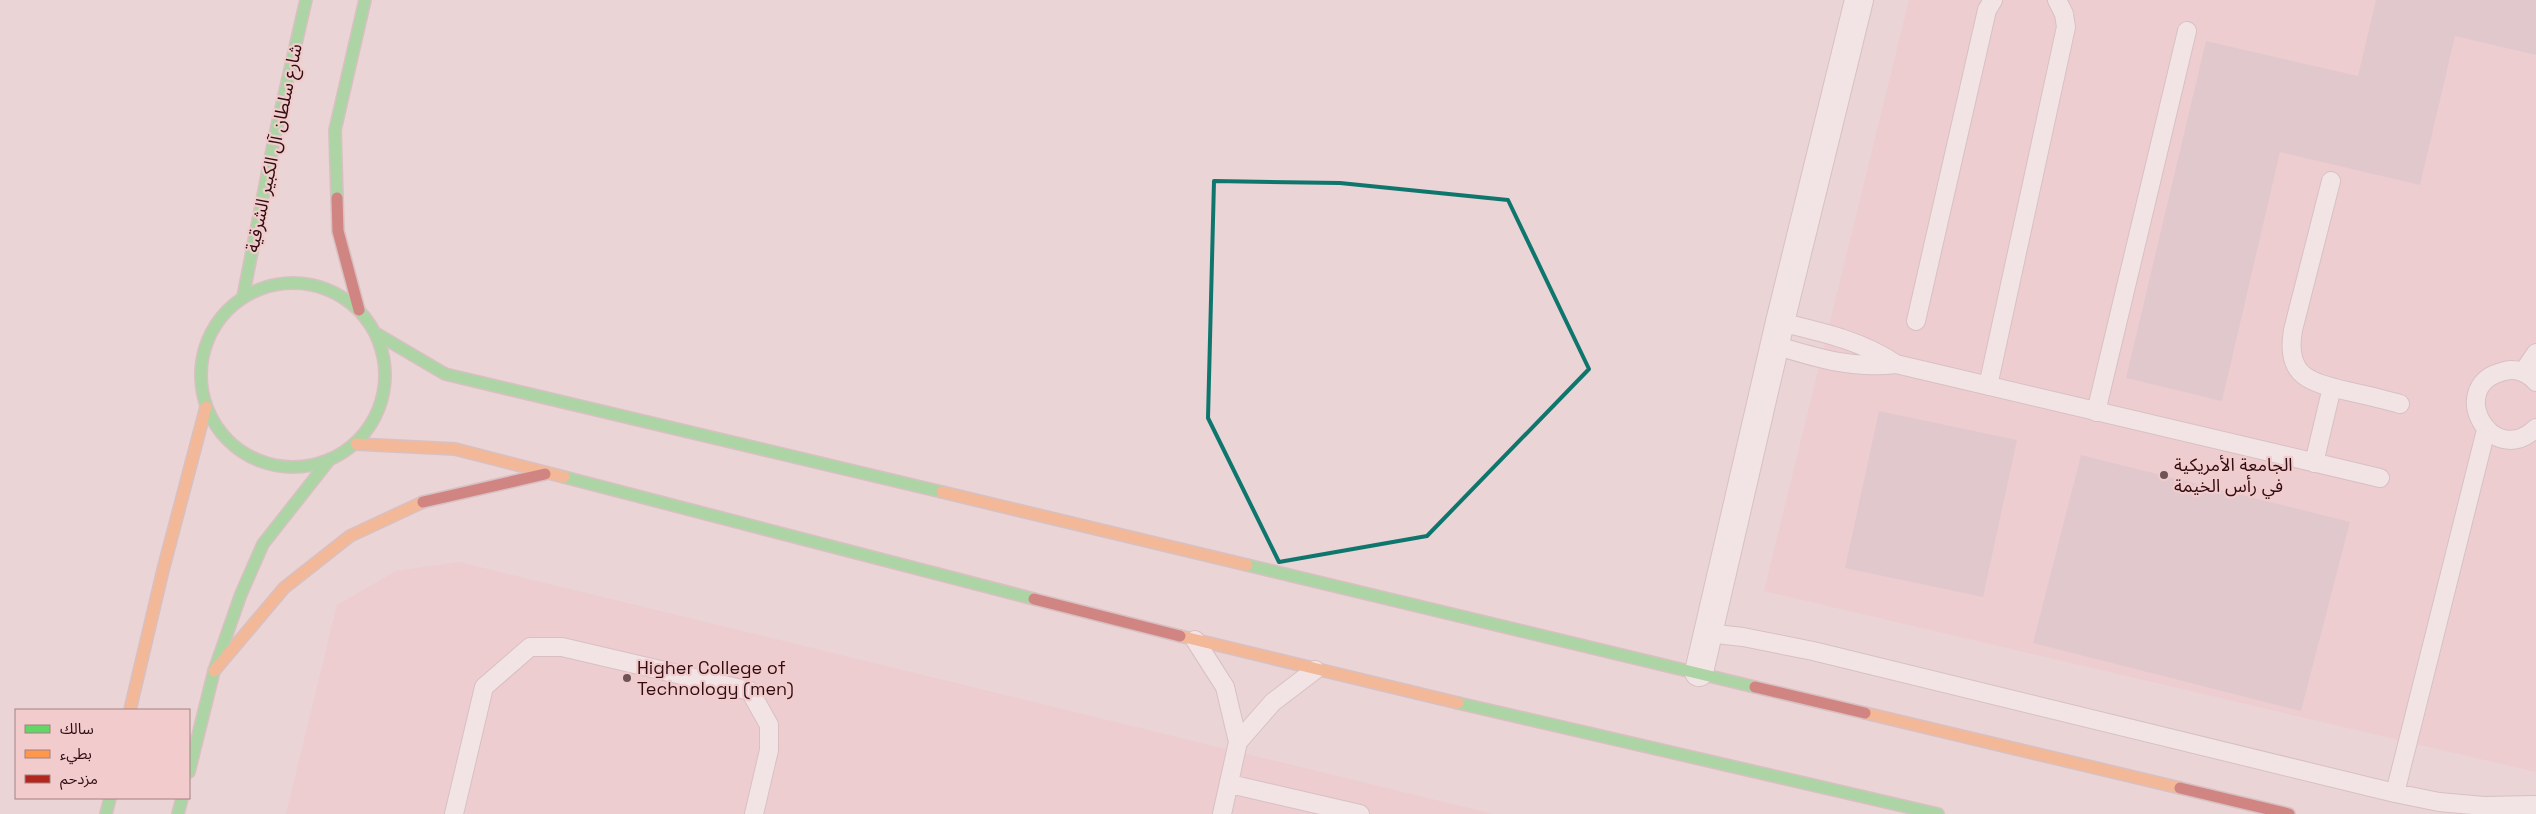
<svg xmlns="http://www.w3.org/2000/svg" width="2536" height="814" viewBox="0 0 2536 814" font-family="'Space Grotesk','Noto Sans Arabic',sans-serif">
	<rect width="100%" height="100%" fill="#ead4d5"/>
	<path fill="#f2c6c8" d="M1909,0H2536V772L1764,591Z
		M459,562L1493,814H286L337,605L396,571Z"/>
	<path fill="#d6bbc1" d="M2376,0H2536V55L2455,36L2420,185L2280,152L2222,401L2126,378L2206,41L2358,76Z
		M1879,411L2017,440L1983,597L1845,568Z
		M2081,455L2350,522L2301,711L2033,643Z"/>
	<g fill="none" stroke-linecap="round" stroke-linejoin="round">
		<g stroke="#c3a9ab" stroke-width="20">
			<path id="lane" d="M2331,181L2293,330C2285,376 2309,382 2347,391C2365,395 2383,399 2400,404
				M1916,321L1987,10L1993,0
				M1780,322C1821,332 1860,340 1896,364
				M1774,345C1817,358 1851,369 1896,364L2380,478
				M2523,372L2536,353
				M2536,382C2529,373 2516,368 2505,371C2444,384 2491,471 2536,428
				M1988,386L2066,27L2064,14L2057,0
				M2096,412L2187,31
				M2314,463L2332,387
				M1707,633L1743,637L1813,651L2395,793L2439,802L2484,806L2536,805
				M1195,640L1225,687L1238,742L1222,814
				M1238,742L1273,702L1315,670
				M1230,784L1360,814
				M2395,793L2486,430
				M454,814L484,687L530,647H562L750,691L769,725V750L754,814"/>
		</g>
		<g stroke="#c3a9ab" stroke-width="30">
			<path id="street" d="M1699,672L1780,322L1859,0"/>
		</g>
		<g stroke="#c3a9ab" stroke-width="14">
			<path id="fast" d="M337,198L335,130L365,0
				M201 375a92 92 0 1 1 184 0a92 92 0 1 1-184 0Z
				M243,297L275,135L306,0
				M377,334L445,374L942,492
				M564,477L1034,599
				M1247,565L1755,687
				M1458,703L1938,814
				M189,772L214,671L241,594L263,544L330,459
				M106,814L110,798
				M178,814L182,798"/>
		</g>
		<g stroke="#c3a9ab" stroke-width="14">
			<path id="slow" d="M356,444L455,449L564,477
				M942,492L1247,565
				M1180,636L1458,703
				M214,671L284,588L350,536L423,502
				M130,710L163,570L206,407
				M1865,713L2180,788"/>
		</g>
		<g stroke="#c3a9ab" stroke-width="14">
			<path id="jam" d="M337,198L338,231L359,310
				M423,502L545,474
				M1034,599L1180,636
				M1755,687L1865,713
				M2180,788L2289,814"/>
		</g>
		<use href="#lane" stroke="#fcf9f9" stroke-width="18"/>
		<use href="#street" stroke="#fcf9f9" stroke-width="28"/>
		<use href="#fast" stroke="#63d668" stroke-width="11"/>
		<use href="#slow" stroke="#ff974d" stroke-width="11"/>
		<use href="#jam" stroke="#b3261e" stroke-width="11"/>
	</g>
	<path d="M0 0H2536V814H0ZM1214,181L1340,183L1508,200L1589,369L1427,536L1279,562L1208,418Z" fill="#ead4d5" fill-opacity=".55" fill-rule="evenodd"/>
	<path fill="none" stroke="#0f766e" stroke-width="4" stroke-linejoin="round" d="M1214,181L1340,183L1508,200L1589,369L1427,536L1279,562L1208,418Z"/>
	<g fill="#705356" stroke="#f2cccd" stroke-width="2">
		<circle cx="2164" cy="475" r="5"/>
		<circle cx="627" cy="678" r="5"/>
	</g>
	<g text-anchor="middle" stroke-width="4.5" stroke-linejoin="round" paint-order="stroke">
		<g font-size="18" fill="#2f0d12" stroke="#f2cccd">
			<text transform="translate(274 148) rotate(-78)" y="6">شارع سلطان آل الكبير الشرقية</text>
		</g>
		<g font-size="18" fill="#2f0d12" stroke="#f2cccd" text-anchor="start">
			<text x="2174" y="471">الجامعة الأمريكية<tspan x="2174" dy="21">في رأس الخيمة</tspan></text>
			<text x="637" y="674">Higher College of<tspan x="637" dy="21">Technology (men)</tspan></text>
		</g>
	</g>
	<rect x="15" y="709" width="175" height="90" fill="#f2cccd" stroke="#a48082"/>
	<rect x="25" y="725" width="25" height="8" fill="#63d668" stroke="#a48082"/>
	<text x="60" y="734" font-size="15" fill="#2f0d12">سالك</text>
	<rect x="25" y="750" width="25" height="8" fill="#ff974d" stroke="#a48082"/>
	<text x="60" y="759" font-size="15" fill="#2f0d12">بطيء</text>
	<rect x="25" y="775" width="25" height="8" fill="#b3261e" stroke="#a48082"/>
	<text x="60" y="784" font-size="15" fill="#2f0d12">مزدحم</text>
</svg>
